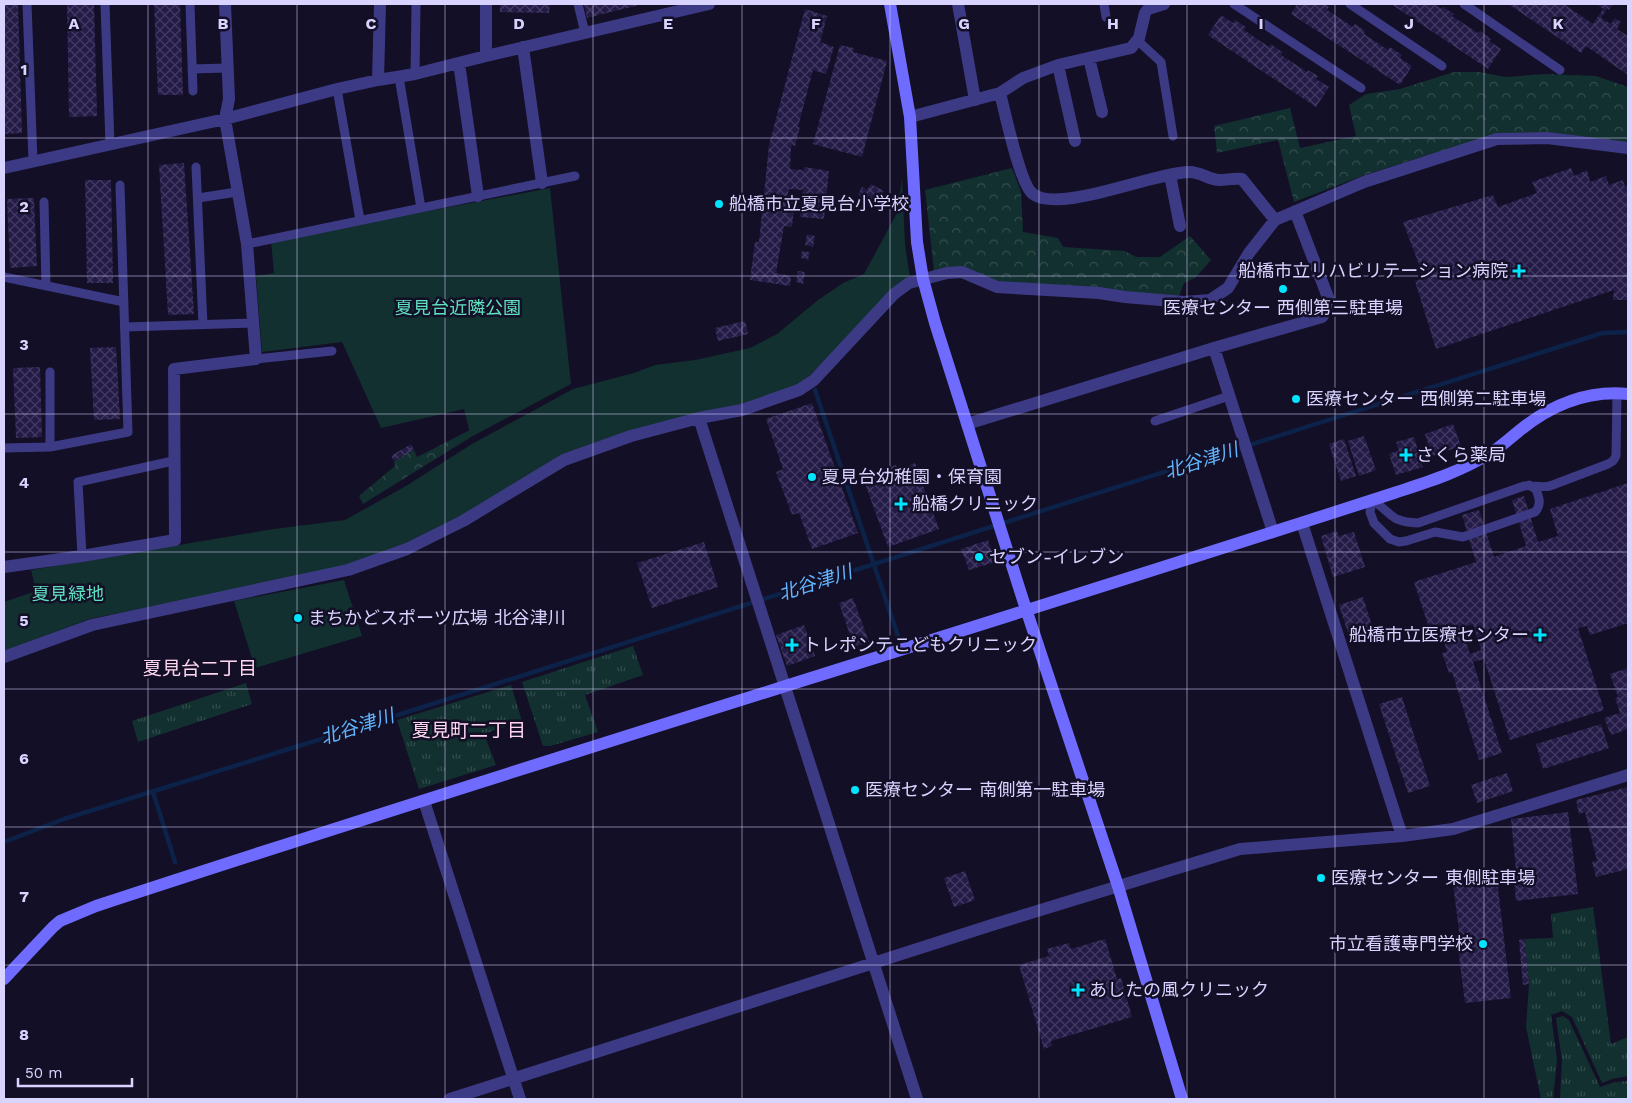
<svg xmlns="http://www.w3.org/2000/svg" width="1632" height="1103" viewBox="0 0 1632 1103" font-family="'Work Sans','Noto Sans JP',sans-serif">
	<defs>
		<pattern id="grass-tufts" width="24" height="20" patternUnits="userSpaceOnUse" patternTransform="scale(1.25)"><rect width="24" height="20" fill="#12302f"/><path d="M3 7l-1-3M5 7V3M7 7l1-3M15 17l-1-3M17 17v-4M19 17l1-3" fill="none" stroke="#344d4e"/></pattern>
		<pattern id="forest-crowns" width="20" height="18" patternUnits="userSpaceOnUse" patternTransform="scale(1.25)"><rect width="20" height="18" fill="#12302f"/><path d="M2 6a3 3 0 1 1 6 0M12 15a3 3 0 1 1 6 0" fill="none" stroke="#344d4e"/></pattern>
		<pattern id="building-cross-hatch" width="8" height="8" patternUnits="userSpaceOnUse" patternTransform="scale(1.25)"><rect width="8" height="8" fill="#241b47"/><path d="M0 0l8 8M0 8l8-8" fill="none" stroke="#433b63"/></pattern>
	</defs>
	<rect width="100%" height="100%" fill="#130f26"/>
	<path fill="url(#grass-tufts)" d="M633,646L643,675L585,695L598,732L550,746H543L522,682Z
		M246,683L252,704L138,742L132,721Z
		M511,685L522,721L484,734L496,765L419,789L397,720Z
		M1593,907L1611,1044L1628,1037V1076L1612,1079L1602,1083L1572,1017L1562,1011L1551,1015L1557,1060L1553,1099H1541L1526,1027L1529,984L1525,939L1553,938L1551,914Z
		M1563,1016L1569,1020L1600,1087L1615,1082L1628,1081V1099H1560L1562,1060L1556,1018Z"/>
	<path fill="url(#forest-crowns)" d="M1454,72H1479L1506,77L1545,74L1596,76L1628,87V142L1496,136L1421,157L1362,176L1294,202L1278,140L1217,153L1214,126L1290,108L1300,148L1356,136L1349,105L1366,94L1400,89Z
		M1012,168L1021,192L1023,232L1058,238L1063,247L1125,251L1136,257H1160L1190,236L1211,260L1195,278L1184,283L1179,296L999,283L934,271L925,190Z
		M470,430L471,437L363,504L359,496L395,466L394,461L414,450L417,457Z"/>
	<path fill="#12302f" d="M902,178L905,244L910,278L810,375L798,385L742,404L629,431L405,546L348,566L226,592L89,619L4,651V602L36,591L31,570L274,529L345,520L406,486L472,444L573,389L634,373L655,365L695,360L750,348L777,334L818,300L843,283L864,274L897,213Z
		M550,188L571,384L471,437L464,409L381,428L342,342L262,352L256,276L274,273L271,241Z
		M344,580L362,636L255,668L234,601Z"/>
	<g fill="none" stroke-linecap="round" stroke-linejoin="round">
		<path stroke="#0c2248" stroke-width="4.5" d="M815,390L898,636
			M153,792L175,862
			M4,842L64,819L363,726L1587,338L1602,333L1628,332"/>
	</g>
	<path fill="url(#building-cross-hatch)" fill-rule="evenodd" d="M4,4H18L22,133L4,134Z
		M67,4H94L97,116L69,117Z
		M154,4H180L183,95H158Z
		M500,4H550L549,13L500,12Z
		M584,4H643L587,18Z
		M1297,4H1325L1329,7L1327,10L1353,27L1355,24L1365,31L1364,34L1388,50L1390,47L1402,55L1400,58L1412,66L1400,85L1291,14Z
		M1391,4H1434L1442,9L1443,7L1454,14L1452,16L1478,33L1480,31L1491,39L1489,41L1501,49L1488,69Z
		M1508,4H1564L1593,24L1603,9L1598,5L1599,4H1613L1609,10L1607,9L1601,18L1611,24L1615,18L1621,22L1617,29L1628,36V75L1586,46L1581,53Z
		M805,9L827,16L820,42L834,47L826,74L813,70L798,127H800L795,146L792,145L791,148L790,169L804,170V167L829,171L824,219L800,217L803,190L789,189L787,198H795L792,227L784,226L776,273L791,276L790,286L750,280L755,242H759L769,145Z
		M1221,15L1233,23L1235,20L1246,27L1244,30L1269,47L1271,44L1282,52L1281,55L1307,72L1308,70L1318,76L1316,79L1329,87L1316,107L1208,35Z
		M840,45L854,48L853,52L887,61L862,157L813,144Z
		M184,163L194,314L168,315L159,165Z
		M1571,168L1574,176L1587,170L1590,182L1606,176L1609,185L1623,180L1625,187L1628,186V300H1613L1614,290L1436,349L1415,281L1424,278L1403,222L1493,195L1498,207L1537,193L1532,182Z
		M85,180H111L113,283H87Z
		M871,184L884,191L880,197L885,200L881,207L858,195L862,187L867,190Z
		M34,198L37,266L10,268L7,199Z
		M807,234L815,236L813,247L805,245Z
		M802,251L810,252L808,260L801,258Z
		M798,271L805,272L803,284L796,282Z
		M745,321L748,334L718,341L715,328Z
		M116,347L120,419L94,420L90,348Z
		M40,367L42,437L16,438L13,368Z
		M812,403L858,533L812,549L799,513L792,515L776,472L783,469L766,419Z
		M1453,424L1461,446L1432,456L1425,434Z
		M1364,436L1376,470L1359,476L1348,441Z
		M1414,437L1423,467L1396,475L1389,454L1399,450L1396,442Z
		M1344,439L1356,476L1341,481L1329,444Z
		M411,444L414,450L394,461L391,456Z
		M915,463L939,529L888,547L864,481L884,474L882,470L896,465L898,470Z
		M1628,483V623L1590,635L1587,626L1578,628L1604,710L1510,740L1484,659L1473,662L1502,753L1479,760L1452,672L1449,673L1442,653L1447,652L1442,634L1432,637L1414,582L1476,562L1462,515L1479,510L1494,557L1526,546L1512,500L1524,496L1538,542L1558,536L1550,509ZM1473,624L1481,650L1470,654L1461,628Z
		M1337,531L1339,536L1354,532L1365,567L1333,577L1321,536Z
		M988,540L995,562L969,570L961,549Z
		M704,542L718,587L652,608L637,563Z
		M1363,597L1372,626L1348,633L1339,605Z
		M853,598L869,642L854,647L839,603Z
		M804,625L815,656L787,666L776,635Z
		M1366,632L1367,638L1354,642L1352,636Z
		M1628,668V729L1611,735L1604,718L1620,713L1615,698L1618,697L1610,674Z
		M1402,697L1430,786L1408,793L1379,704Z
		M1601,724L1609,748L1543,769L1536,744Z
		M1507,773L1513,791L1477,803L1471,785Z
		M1628,787V869L1596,877L1592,862L1597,861L1585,812L1579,814L1576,800Z
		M1568,812L1578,894L1516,901L1514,880H1517L1511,819Z
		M965,871L975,900L954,907L944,878Z
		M1497,880L1511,998L1465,1003L1457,939L1460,938L1453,885Z
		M1105,939L1117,979L1121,978L1132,1017L1051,1041L1052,1046L1044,1049L1019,965L1049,956L1047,949L1069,943L1071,949Z
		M1525,939L1529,984L1523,985L1519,940Z"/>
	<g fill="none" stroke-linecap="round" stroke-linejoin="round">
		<path stroke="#3d3a85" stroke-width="9" d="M27,4L33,161
			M105,4L110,144
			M190,4L193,91
			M578,4L585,33
			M1104,4L1106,17
			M1234,4L1361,88
			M1350,4L1442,66
			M1464,4L1560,70
			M1137,40L1161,62L1173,136
			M192,69L227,68
			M415,74L416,4
			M399,77L421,208
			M337,89L360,220
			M196,167L203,325
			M198,198L237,192
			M44,202L46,286
			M247,244L575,176
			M4,277L124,302
			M125,327L253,323
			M256,359L332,351
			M50,372V447
			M1155,421L1229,396
			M4,448L50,447L128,432L120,185
			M1529,485L1536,489C1539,498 1542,504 1535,512L1463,537L1435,532L1406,541L1399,542L1390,539L1374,523L1370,512L1372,500C1393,513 1389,522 1418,523L1524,486C1533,485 1541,488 1550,486L1608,464L1613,461L1616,456L1617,393
			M82,556L78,482L173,461"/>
		<path stroke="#3d3a85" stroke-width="12" d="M958,4L975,100
			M523,47L542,183
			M486,56V4
			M1089,58L1102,112
			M459,63L478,196
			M1058,65L1075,141
			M378,80L380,4
			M1000,93C1005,112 1020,185 1033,194C1060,214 1154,172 1190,172C1200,172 1210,180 1219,180C1227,180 1234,178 1242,179L1275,220
			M910,117L1000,93L1023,78L1058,65L1131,48L1139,38L1145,13L1148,9L1164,4
			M4,168L225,119L337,89L378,80L415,74L486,56L709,4
			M1170,175L1180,226
			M1214,348L1273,532
			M699,418L917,1099
			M967,424L1214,348L1322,317L1327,309L1329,300L1295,211
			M1302,523L1402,836
			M4,567L82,556L175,540L174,369L256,359L247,244L225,119L229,99L225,4
			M4,657L92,625L348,570L407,549L463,521L564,460L631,436L699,418L742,410L799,390L814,380L894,294L909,283L947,273L962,272L997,287L1099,293L1125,297L1184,302L1210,300L1228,288L1249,253L1275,220L1364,182L1497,139L1547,138L1628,148
			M424,801L520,1099
			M450,1099L995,924L1240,849L1402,836L1453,829L1628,775"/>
		<path stroke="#6f6bff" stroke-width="12" d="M890,4L910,117L917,242L923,279L935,323L1023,600L1118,886L1182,1099
			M4,979L53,927L60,921L96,906C528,764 962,633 1394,493C1427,482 1460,472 1489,454C1501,447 1509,439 1519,431C1551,405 1588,390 1628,394"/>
	</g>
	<path fill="none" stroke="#d9d4ff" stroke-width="1" stroke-opacity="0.55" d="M148,4V1099M297,4V1099M445,4V1099M593,4V1099M742,4V1099M890,4V1099M1039,4V1099M1187,4V1099M1335,4V1099M1484,4V1099M4,138H1628M4,276H1628M4,414H1628M4,552H1628M4,689H1628M4,827H1628M4,965H1628"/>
	<g fill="#00e5ff" stroke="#130f26" stroke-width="2">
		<circle cx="719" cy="204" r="5"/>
		<path d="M1516.5 263.5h5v5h5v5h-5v5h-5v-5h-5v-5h5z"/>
		<circle cx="1283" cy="289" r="5"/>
		<circle cx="1296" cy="399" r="5"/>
		<path d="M1403.5 447.5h5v5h5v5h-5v5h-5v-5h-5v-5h5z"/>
		<circle cx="812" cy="477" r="5"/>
		<path d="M898.5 496.5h5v5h5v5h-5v5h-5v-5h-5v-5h5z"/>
		<circle cx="979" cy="557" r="5"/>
		<circle cx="298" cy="618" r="5"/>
		<path d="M1537.5 627.5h5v5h5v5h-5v5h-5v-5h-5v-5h5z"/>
		<path d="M789.5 637.5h5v5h5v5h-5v5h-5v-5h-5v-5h5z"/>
		<circle cx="855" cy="790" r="5"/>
		<circle cx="1321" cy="878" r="5"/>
		<circle cx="1483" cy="944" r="5"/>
		<path d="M1075.5 982.5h5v5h5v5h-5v5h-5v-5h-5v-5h5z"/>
	</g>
	<g text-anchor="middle" stroke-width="5" stroke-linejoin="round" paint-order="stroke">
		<g font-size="18" fill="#d9d4ff" stroke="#130f26" text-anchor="start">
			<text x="729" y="210">船橋市立夏見台小学校</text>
			<text x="1508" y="277" text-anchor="end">船橋市立リハビリテーション病院</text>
			<text x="1283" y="314" text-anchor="middle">医療センター 西側第三駐車場</text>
			<text x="1306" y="405">医療センター 西側第二駐車場</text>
			<text x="1416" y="461">さくら薬局</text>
			<text x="822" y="483">夏見台幼稚園・保育園</text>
			<text x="912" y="510">船橋クリニック</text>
			<text x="989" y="563">セブン-イレブン</text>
			<text x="308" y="624">まちかどスポーツ広場 北谷津川</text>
			<text x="1529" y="641" text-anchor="end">船橋市立医療センター</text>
			<text x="803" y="651">トレポンテこどもクリニック</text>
			<text x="865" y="796">医療センター 南側第一駐車場</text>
			<text x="1331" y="884">医療センター 東側駐車場</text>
			<text x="1473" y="950" text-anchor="end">市立看護専門学校</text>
			<text x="1089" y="996">あしたの風クリニック</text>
		</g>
		<g font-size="18" fill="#5fe0c0" stroke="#130f26">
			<text x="458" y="314">夏見台近隣公園</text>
			<text x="68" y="600">夏見緑地</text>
		</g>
		<g font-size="19" font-style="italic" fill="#62b6ff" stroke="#130f26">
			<text transform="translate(1201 460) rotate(-18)" y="7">北谷津川</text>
			<text transform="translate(815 582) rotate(-18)" y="7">北谷津川</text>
			<text transform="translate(357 726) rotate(-18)" y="7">北谷津川</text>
		</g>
		<g font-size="19" fill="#ffd6f0" stroke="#130f26">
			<text x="200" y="675">夏見台二丁目</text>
			<text x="469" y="737">夏見町二丁目</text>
		</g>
	</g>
	<g font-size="16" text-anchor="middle" font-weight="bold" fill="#d9d4ff" stroke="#130f26" stroke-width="5" stroke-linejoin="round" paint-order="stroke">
		<text x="74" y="29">A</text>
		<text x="223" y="29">B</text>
		<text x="371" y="29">C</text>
		<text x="519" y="29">D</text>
		<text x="668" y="29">E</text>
		<text x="816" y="29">F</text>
		<text x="964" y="29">G</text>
		<text x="1113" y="29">H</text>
		<text x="1261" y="29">I</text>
		<text x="1409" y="29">J</text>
		<text x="1558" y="29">K</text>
		<text x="24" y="75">1</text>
		<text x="24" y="212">2</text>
		<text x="24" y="350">3</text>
		<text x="24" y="488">4</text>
		<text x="24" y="626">5</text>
		<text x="24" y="764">6</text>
		<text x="24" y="902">7</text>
		<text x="24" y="1040">8</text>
	</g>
	<rect width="1632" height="1103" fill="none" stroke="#d9d4ff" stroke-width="10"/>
	<path d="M18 1078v8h114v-8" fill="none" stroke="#d9d4ff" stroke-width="2.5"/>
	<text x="25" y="1078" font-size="15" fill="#d9d4ff" stroke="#130f26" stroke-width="4" paint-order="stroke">50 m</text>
</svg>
